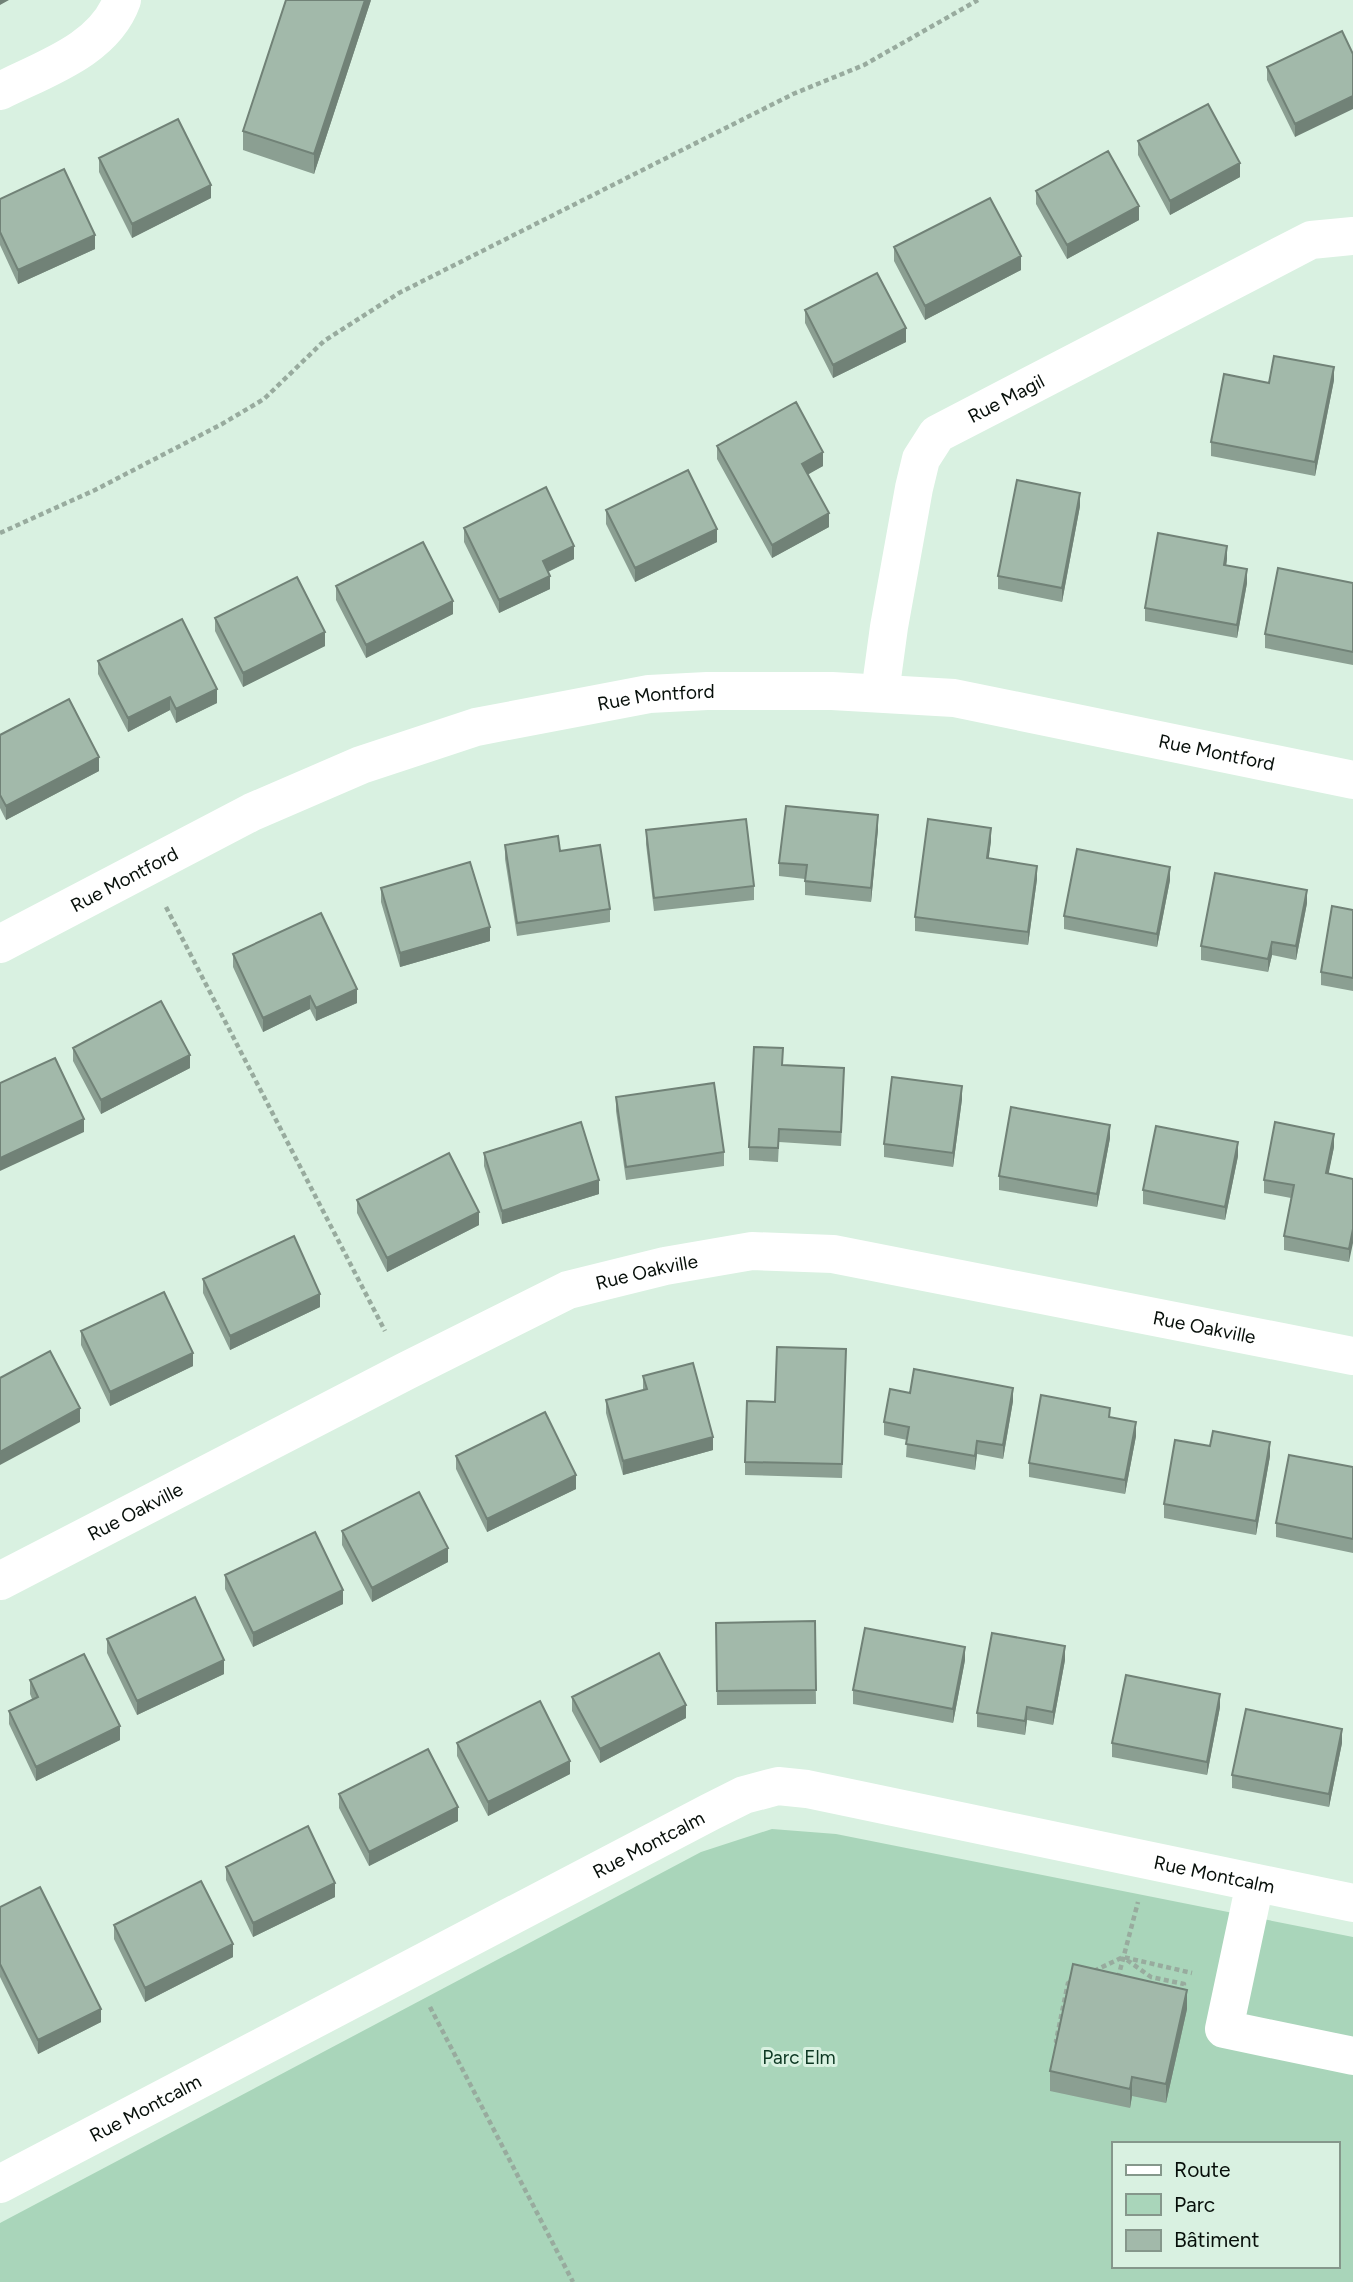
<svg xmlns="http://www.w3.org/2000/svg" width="1353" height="2282" viewBox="0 0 1353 2282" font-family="Figtree,sans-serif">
	<rect width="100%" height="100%" fill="#d9f1e1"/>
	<path fill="#a9d5ba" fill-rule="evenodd" d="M772,1829L836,1834L1353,1937V2282H0V2223L701,1852ZM1113,2144H1337V2266H1113Z"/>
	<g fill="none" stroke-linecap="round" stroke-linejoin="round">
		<path stroke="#98ab9e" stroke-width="4.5" stroke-dasharray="5 3.5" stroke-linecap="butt" d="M0,533L95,490L222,424L264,399L324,341L399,293L793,94L864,65L978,0
			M166,907L385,1331
			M1127,1960L1151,1977L1184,1984L1183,1992
			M1094,1971L1123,1957L1192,1973
			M1118,1978L1138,1902
			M430,2007L573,2282
			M1059,2042L1056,2041L1068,1983L1073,1981"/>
		<g stroke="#fff" stroke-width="38">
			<path d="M0,91C44,69 104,50 122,0"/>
			<path id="s1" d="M880,693L889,627L914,488L921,459L937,434L1311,240L1353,236"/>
			<path id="s2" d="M0,944L252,812L361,765L476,727L649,694L707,691H832L954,698L1353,780"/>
			<path id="s3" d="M0,1581L406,1371L568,1290L665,1266L752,1251L833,1254L1353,1356"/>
			<path d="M1255,1883L1224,2029L1353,2056"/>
			<path id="s4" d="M0,2184L710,1812L744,1795L778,1786L807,1789L1353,1903"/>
		</g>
	</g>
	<path fill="#8b9f92" d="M371,0L314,174L243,150V131Z
		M1353,54L1295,137L1267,80V67Z
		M1138,141L1240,177L1170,215L1138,155Z
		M99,158L211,198L132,238L99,172Z
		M1036,191L1139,220L1067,259L1036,204Z
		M0,199L95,249L18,284L0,245Z
		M894,247L1021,270L925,320L894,261Z
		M805,310L906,342L833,378L805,323Z
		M1334,380L1315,476L1211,456V442Z
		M717,446L823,466L807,474L829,527L772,558L717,459Z
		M1080,506L1062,602L998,589V576Z
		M606,510L717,542L635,582L606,524Z
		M464,528L574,559L548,572L550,589L499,613L464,542Z
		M1227,559L1226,566L1247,583L1237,638L1145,621V608Z
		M1353,583V665L1265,648V634Z
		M336,586L453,614L366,658L336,600Z
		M215,618L325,646L243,687L215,631Z
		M98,661L217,703L176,723L170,710L128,732L98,674Z
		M0,735L99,771L6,820L0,808Z
		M878,829L871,902L805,895V879L779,876V863Z
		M646,830L754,886V900L654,911L646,844Z
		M991,841L988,859L1037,879L1028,945L915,931V917Z
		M505,845L560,851L610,909V922L517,936L505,859Z
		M1170,880L1157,947L1064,929V916Z
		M381,888L490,941L400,967L381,902Z
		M1307,903L1296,960L1272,955L1268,972L1201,960V946Z
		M1353,910V991L1321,985V972Z
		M233,954L357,1003L316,1021L310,1009L263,1032L233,967Z
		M73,1048L190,1068L101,1114L73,1061Z
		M783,1065L844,1082L841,1146L779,1142L778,1162L749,1160V1147Z
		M616,1097L724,1152V1166L626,1180L616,1111Z
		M962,1099L953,1167L884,1157V1144Z
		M1110,1138L1097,1207L999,1190V1176Z
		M1334,1147L1328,1174L1353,1179L1349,1262L1284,1250V1236L1291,1198L1264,1193V1180Z
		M484,1153L599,1194L502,1224L484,1166Z
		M1238,1156L1225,1220L1143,1204V1190Z
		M357,1200L479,1225L387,1272L357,1213Z
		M203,1279L320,1307L230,1350L203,1293Z
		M81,1331L193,1366L110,1406L81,1345Z
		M846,1363L842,1478L745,1475V1462L775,1402Z
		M643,1376L713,1450L623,1475L606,1413V1400L643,1390Z
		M910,1393L1013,1401L1003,1459L977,1454L975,1470L906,1457L907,1440L884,1435V1422Z
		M1110,1417L1136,1436L1125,1494L1029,1477V1463Z
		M1210,1446L1270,1456L1256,1535L1164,1518V1504Z
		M456,1456L576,1489L487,1532L456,1469Z
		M1353,1467V1553L1276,1537V1523Z
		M342,1531L448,1562L372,1602L342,1545Z
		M225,1575L343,1604L253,1647L225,1589Z
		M815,1621L816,1704L717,1705L716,1623Z
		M107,1639L224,1674L137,1715L107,1653Z
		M965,1660L953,1723L853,1704V1690Z
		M1065,1660L1053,1725L1027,1720L1025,1735L977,1727V1713Z
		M30,1680L120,1740L36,1781L9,1724V1711L32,1699L30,1694Z
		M572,1697L686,1718L600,1763L572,1711Z
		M1220,1707L1207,1775L1112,1757V1743Z
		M457,1743L570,1774L488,1816L457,1756Z
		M1342,1743L1329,1807L1232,1788V1775Z
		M339,1794L458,1821L369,1866L339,1808Z
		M226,1867L335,1897L253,1937L226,1880Z
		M0,1907L101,2022L38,2054L0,1977Z
		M114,1925L233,1957L145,2002L114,1939Z
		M1187,2009L1166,2103L1132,2096L1130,2108L1050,2091V2071Z"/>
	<path fill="#718277" d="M0,0H9L0,5Z
		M365,0H371L314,174V154Z
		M1353,96V109L1295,137V124Z
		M1240,163V177L1170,215V201Z
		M211,185V198L132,238V224Z
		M1139,206V220L1067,259V245Z
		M95,235V249L18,284V270Z
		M1021,256V270L925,320V306Z
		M906,328V342L833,378V365Z
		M1334,367V380L1315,476V462Z
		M823,452V466L802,478V464Z
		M1080,493V506L1062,602V588Z
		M829,513V527L772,558V545Z
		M717,529V542L635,582V568Z
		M574,546V559L543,574V561Z
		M1227,546V559L1224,579V565Z
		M1247,569V583L1237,638V625Z
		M550,576V589L499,613V600Z
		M453,601V614L366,658V645Z
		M325,632V646L243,687V673Z
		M217,689V703L176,723V709Z
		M170,697V710L128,732V718Z
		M99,757V771L6,820V806Z
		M878,815V829L871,902V888Z
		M991,828V841L987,872V858Z
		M1037,866V879L1028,945V932Z
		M1170,867V880L1157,947V934Z
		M1307,890V903L1296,960V946Z
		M490,927V941L400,967V953Z
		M1272,942V955L1268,972V959Z
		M357,989V1003L316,1021V1008Z
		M310,996V1009L263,1032V1018Z
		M190,1055V1068L101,1114V1100Z
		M962,1086V1099L953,1167V1153Z
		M84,1119V1132L0,1171V1158Z
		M1110,1125V1138L1097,1207V1194Z
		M1334,1134V1147L1326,1187V1173Z
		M1238,1142V1156L1225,1220V1207Z
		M599,1180V1194L502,1224V1211Z
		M479,1212V1225L387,1272V1258Z
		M1353,1229V1243L1349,1262V1249Z
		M320,1294V1307L230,1350V1336Z
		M193,1353V1366L110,1406V1392Z
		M1013,1388V1401L1003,1459V1445Z
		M80,1408V1422L0,1465V1452Z
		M1136,1422V1436L1125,1494V1480Z
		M713,1437V1450L623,1475V1461Z
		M977,1441V1454L975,1470V1456Z
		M1270,1442V1456L1256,1535V1521Z
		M576,1475V1489L487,1532V1519Z
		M448,1548V1562L372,1602V1588Z
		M343,1590V1604L253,1647V1633Z
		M1065,1646V1660L1053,1725V1712Z
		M965,1647V1660L953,1723V1709Z
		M224,1660V1674L137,1715V1701Z
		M1220,1694V1707L1207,1775V1762Z
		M686,1705V1718L600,1763V1749Z
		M1027,1707V1720L1025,1735V1721Z
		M120,1726V1740L36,1781V1767Z
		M1342,1729V1743L1329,1807V1794Z
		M570,1761V1774L488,1816V1802Z
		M458,1807V1821L369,1866V1852Z
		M335,1883V1897L253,1937V1923Z
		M233,1944V1957L145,2002V1988Z
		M1187,1990V2009L1166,2103V2084Z
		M101,2009V2022L38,2054V2040Z
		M1132,2077V2096L1130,2108V2089Z"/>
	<path fill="#a2b9aa" stroke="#718277" stroke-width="2" d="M286,0H365L314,154L243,131Z
		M1342,31L1353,54V96L1295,124L1267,67Z
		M1208,104L1240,163L1170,201L1138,141Z
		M178,119L211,185L132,224L99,158Z
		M1108,151L1139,206L1067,245L1036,191Z
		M64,169L95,235L18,270L0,232V199Z
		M990,198L1021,256L925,306L894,247Z
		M877,273L906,328L833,365L805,310Z
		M1274,356L1334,367L1315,462L1211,442L1224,374L1269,383Z
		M796,402L823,452L802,464L829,513L772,545L717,446Z
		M688,470L717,529L635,568L606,510Z
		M1017,480L1080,493L1062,588L998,576Z
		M546,487L574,546L543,561L550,576L499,600L464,528Z
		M1158,533L1227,546L1224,565L1247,569L1237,625L1145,608Z
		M423,542L453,601L366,645L336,586Z
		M1278,568L1353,583V652L1265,634Z
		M297,577L325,632L243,673L215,618Z
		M182,619L217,689L176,709L170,697L128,718L98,661Z
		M69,699L99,757L6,806L0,795V735Z
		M786,806L878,815L871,888L805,881L807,865L779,863Z
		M746,819L754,886L654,898L646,830Z
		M928,819L991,828L987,858L1037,866L1028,932L915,917Z
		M558,836L560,851L600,845L610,909L517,923L505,845Z
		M1077,849L1170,867L1157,934L1064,916Z
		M470,862L490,927L400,953L381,888Z
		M1215,873L1307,890L1296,946L1272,942L1268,959L1201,946Z
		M1332,906L1353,910V978L1321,972Z
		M321,913L357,989L316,1008L310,996L263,1018L233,954Z
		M161,1001L190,1055L101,1100L73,1048Z
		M754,1047L783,1048L782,1065L844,1068L841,1132L779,1129L778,1148L749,1147Z
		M55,1058L84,1119L0,1158V1083Z
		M892,1077L962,1086L953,1153L884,1144Z
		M714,1083L724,1152L626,1167L616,1097Z
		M1011,1107L1110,1125L1097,1194L999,1176Z
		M581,1122L599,1180L502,1211L484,1153Z
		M1275,1122L1334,1134L1326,1173L1353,1179V1229L1349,1249L1284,1236L1294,1185L1264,1180Z
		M1156,1126L1238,1142L1225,1207L1143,1190Z
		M449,1153L479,1212L387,1258L357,1200Z
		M294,1236L320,1294L230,1336L203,1279Z
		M164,1292L193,1353L110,1392L81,1331Z
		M777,1347L846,1349L842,1464L745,1462L747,1401L775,1402Z
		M50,1351L80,1408L0,1452V1378Z
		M693,1363L713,1437L623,1461L606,1400L647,1389L643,1376Z
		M914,1369L1013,1388L1003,1445L977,1441L975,1456L906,1444L909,1427L884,1422L890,1389L910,1393Z
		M1041,1395L1110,1408L1109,1417L1136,1422L1125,1480L1029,1463Z
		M545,1412L576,1475L487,1519L456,1456Z
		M1213,1431L1270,1442L1256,1521L1164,1504L1175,1440L1210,1446Z
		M1289,1455L1353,1467V1539L1276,1523Z
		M419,1492L448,1548L372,1588L342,1531Z
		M315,1532L343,1590L253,1633L225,1575Z
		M195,1597L224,1660L137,1701L107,1639Z
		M815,1621L816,1690L717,1691L716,1623Z
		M865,1628L965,1647L953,1709L853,1690Z
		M992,1633L1065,1646L1053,1712L1027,1707L1025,1721L977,1713Z
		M659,1653L686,1705L600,1749L572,1697Z
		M84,1654L120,1726L36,1767L9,1711L38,1697L30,1680Z
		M1126,1675L1220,1694L1207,1762L1112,1743Z
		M540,1701L570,1761L488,1802L457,1743Z
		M1246,1709L1342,1729L1329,1794L1232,1775Z
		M428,1749L458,1807L369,1852L339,1794Z
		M308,1826L335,1883L253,1923L226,1867Z
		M201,1881L233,1944L145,1988L114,1925Z
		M40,1887L101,2009L38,2040L0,1964V1907Z
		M1073,1964L1187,1990L1166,2084L1132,2077L1130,2089L1050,2071Z"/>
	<g text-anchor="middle" stroke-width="6" stroke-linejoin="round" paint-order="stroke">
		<g font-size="19" fill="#070f0a" stroke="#d9f1e1">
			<text dy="7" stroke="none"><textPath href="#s1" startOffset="345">Rue Magil</textPath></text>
			<text dy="7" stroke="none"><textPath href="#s2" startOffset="707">Rue Montford</textPath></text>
			<text dy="7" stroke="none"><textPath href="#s2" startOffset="1274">Rue Montford</textPath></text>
			<text dy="7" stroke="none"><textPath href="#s2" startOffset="140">Rue Montford</textPath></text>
			<text dy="7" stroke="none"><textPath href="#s3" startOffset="719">Rue Oakville</textPath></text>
			<text dy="7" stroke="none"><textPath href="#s3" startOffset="1286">Rue Oakville</textPath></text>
			<text dy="7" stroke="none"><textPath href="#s3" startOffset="152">Rue Oakville</textPath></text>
			<text dy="7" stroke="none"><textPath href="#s4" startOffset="732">Rue Montcalm</textPath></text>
			<text dy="7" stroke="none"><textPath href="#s4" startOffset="1320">Rue Montcalm</textPath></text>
			<text dy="7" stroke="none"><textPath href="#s4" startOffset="164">Rue Montcalm</textPath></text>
		</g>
		<g font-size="19" fill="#0c3722" stroke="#d9f1e1">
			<text x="799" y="2064">Parc Elm</text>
		</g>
	</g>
	<rect x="1112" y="2142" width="228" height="126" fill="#d9f1e1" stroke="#85978b" stroke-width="2"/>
	<rect x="1126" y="2165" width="35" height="10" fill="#ffffff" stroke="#85978b" stroke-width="2"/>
	<text x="1174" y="2177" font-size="21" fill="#070f0a">Route</text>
	<rect x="1126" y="2194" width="35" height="21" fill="#a9d5ba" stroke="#85978b" stroke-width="2"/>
	<text x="1174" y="2212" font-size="21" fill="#070f0a">Parc</text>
	<rect x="1126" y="2230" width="35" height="21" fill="#a2b9aa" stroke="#85978b" stroke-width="2"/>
	<text x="1174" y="2247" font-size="21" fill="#070f0a">Bâtiment</text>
</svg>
